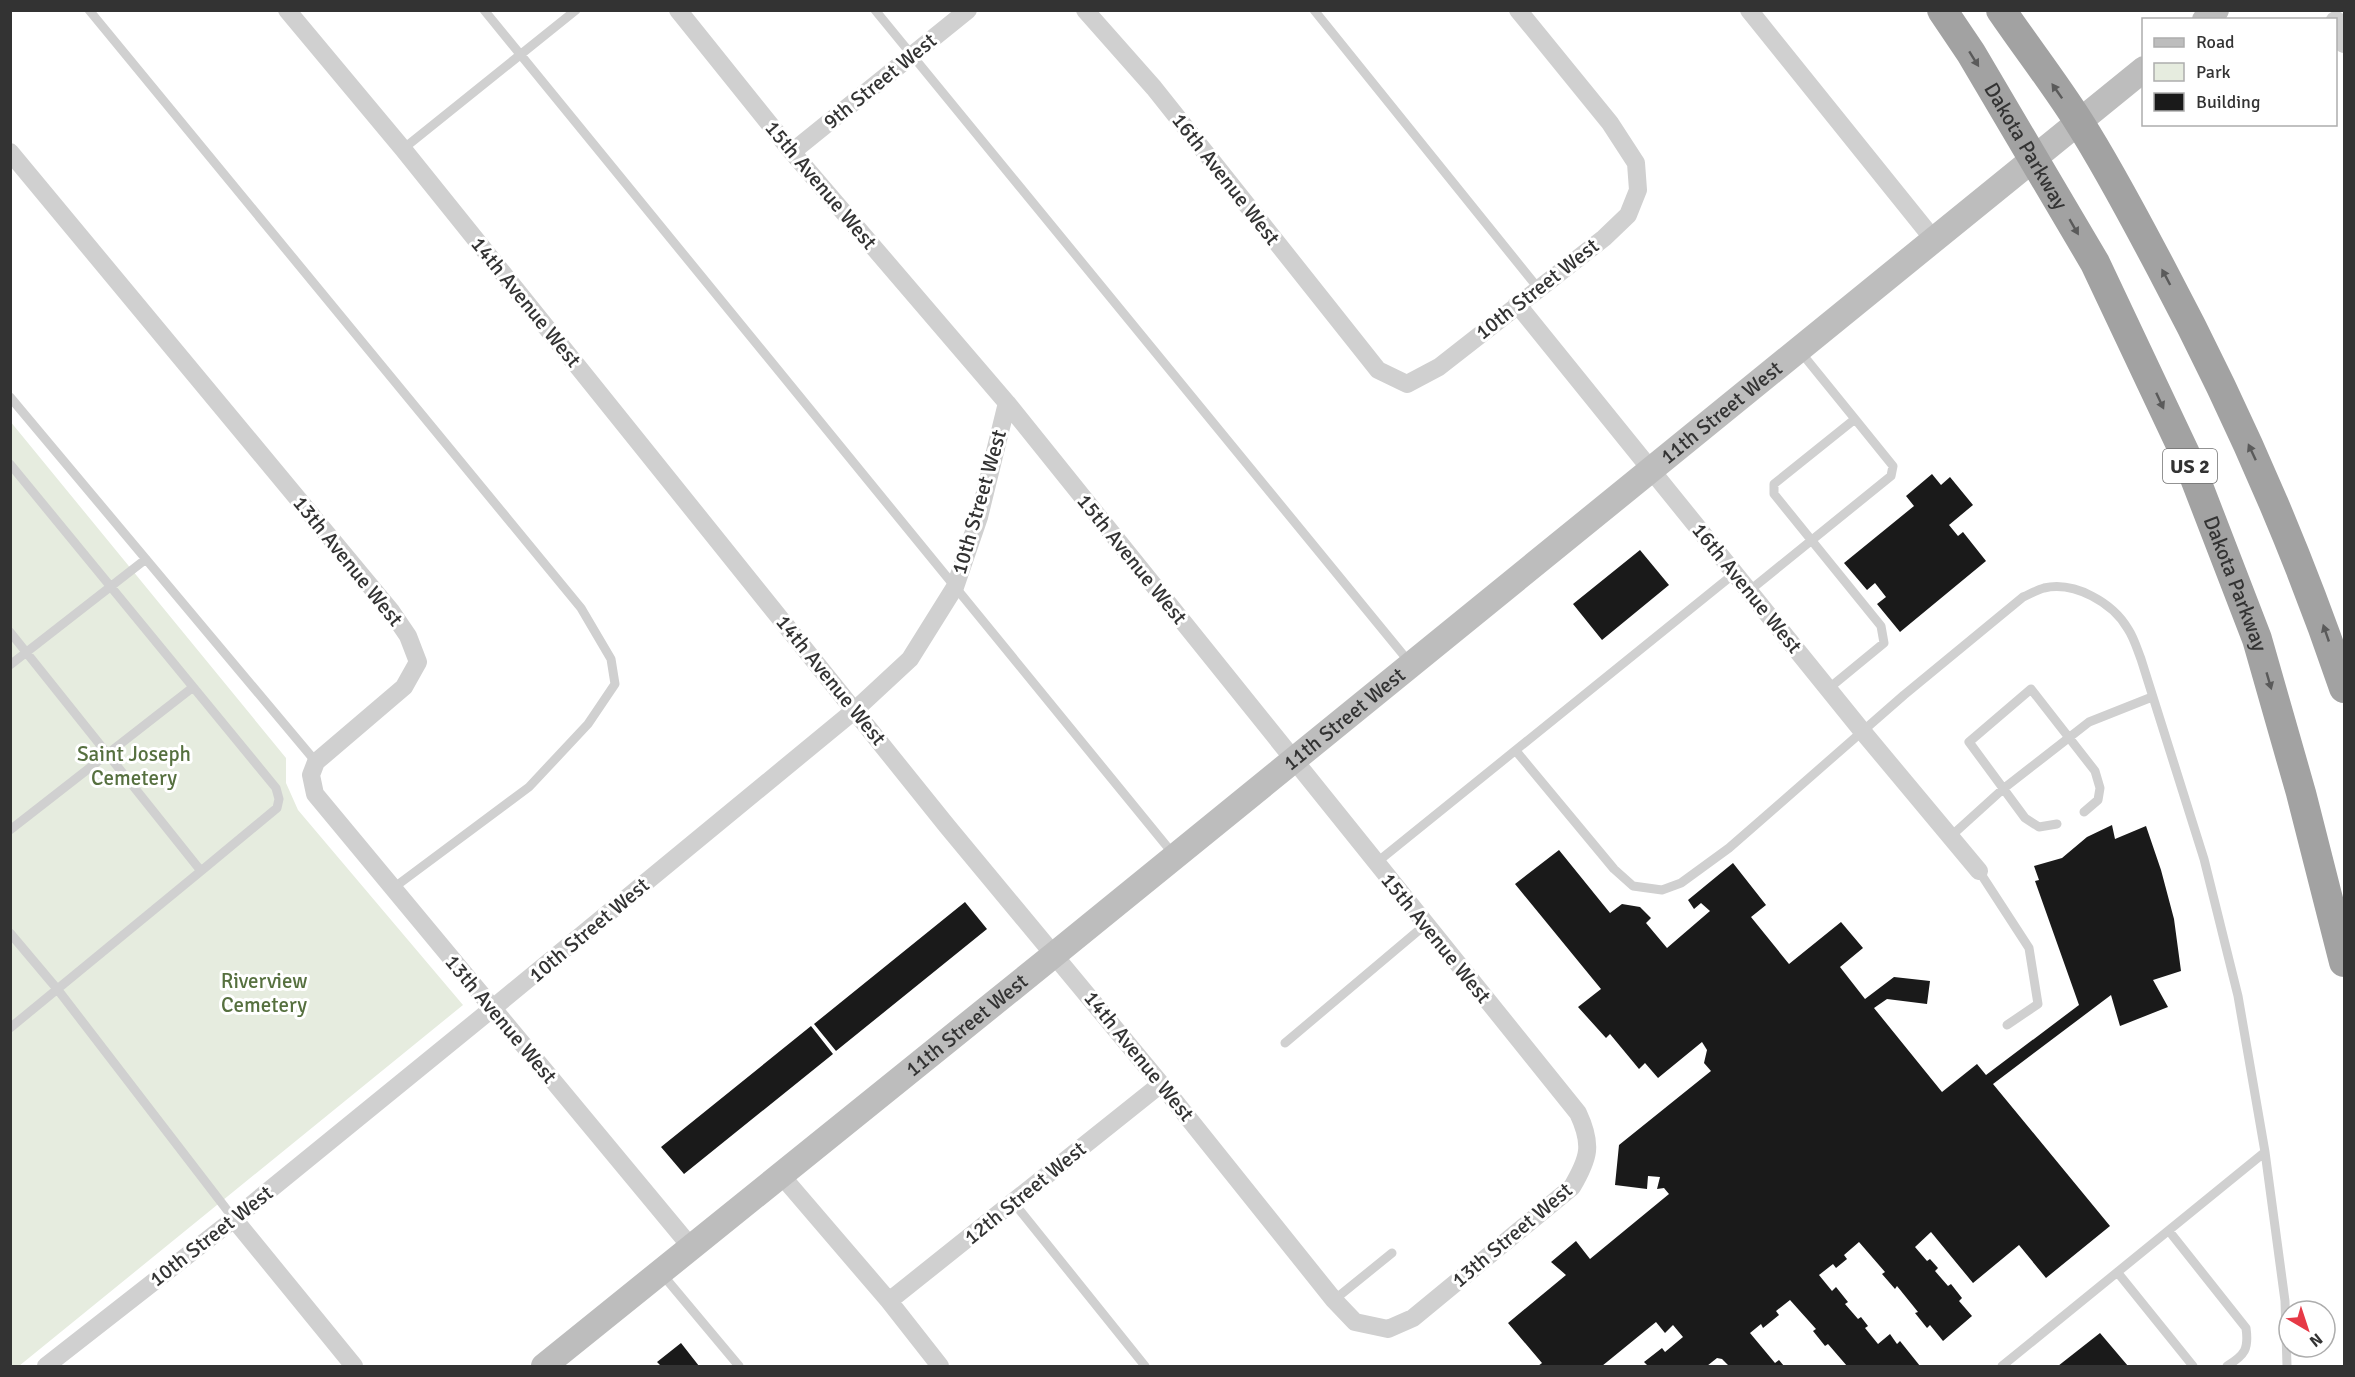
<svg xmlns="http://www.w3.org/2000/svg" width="2355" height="1377" viewBox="0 0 2355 1377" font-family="Signika,sans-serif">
	<rect width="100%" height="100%" fill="#fff"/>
	<path fill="#e6ecdf" d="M10,421L286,758V783L298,810L463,1005L19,1366H10Z"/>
	<path fill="#1a1a1a" d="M1932,474L1941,485L1950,477L1973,505L1949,525L1958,536L1963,532L1986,561L1900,632L1877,604L1886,597L1875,583L1867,590L1844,563L1914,506L1906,496Z
		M1640,550L1669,585L1602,640L1573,604Z
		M2112,825L2115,839L2146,826L2161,870L2174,919L2181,971L2153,980L2168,1007L2120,1026L2111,995L1993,1084L2110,1226L2046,1278L2019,1245L1973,1283L1931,1232L1915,1247L1927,1261L1930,1259L1938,1268L1935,1271L1948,1286L1951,1284L1962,1298L1959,1301L1972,1316L1943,1341L1930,1325L1927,1328L1915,1313L1918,1312L1897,1286L1895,1289L1882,1274L1885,1272L1859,1242L1844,1255L1847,1259L1836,1268L1833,1264L1819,1275L1832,1291L1836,1287L1848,1302L1845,1304L1858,1319L1861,1317L1868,1326L1865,1328L1878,1344L1890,1334L1897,1344L1900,1341L1920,1366H1847L1828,1344L1825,1346L1813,1331L1816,1329L1790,1300L1776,1311L1779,1315L1763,1328L1761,1324L1750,1333L1775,1363L1779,1360L1784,1366H1729L1722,1359L1717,1358L1707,1366H1648L1644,1362L1662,1348L1665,1352L1683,1337L1673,1325L1665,1333L1656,1322L1602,1366H1538L1542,1363L1508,1323L1566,1275L1551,1262L1576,1241L1590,1259L1669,1194L1664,1188L1657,1189L1660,1177L1648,1176L1647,1189L1615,1185L1619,1145L1711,1071L1704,1063L1707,1050L1702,1042L1658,1078L1645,1063L1639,1069L1610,1034L1606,1038L1578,1007L1601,989L1515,884L1559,850L1610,913L1622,904L1640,907L1651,918L1646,923L1667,948L1710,911L1701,903L1694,909L1688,900L1733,863L1766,905L1751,917L1789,964L1841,922L1863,948L1840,967L1865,999L1894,977L1930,981L1927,1004L1887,999L1874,1008L1942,1092L1977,1064L1986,1075L2079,1005L2035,881L2039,880L2034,866L2062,858L2087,837Z
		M965,902L987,929L836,1051L814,1024Z
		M811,1026L833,1054L684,1174L661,1147Z
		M2100,1333L2128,1366H2058Z
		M681,1343L699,1366H661L657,1362Z"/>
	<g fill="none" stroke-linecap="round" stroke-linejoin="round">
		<path stroke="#d0d0d0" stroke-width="9" d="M89,10L581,608L611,659L615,684L588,724L529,787L392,889
			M484,10L1174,855
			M875,10L1410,663
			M1314,10L1538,288
			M403,149L576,10
			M1799,350L1855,419L1774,484V494L1881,626L1884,643L1828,689
			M10,397L316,762
			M10,464L276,788L279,799L277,808L201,871
			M1749,591L1891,476L1893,466L1855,419
			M10,632L201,871L10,1028
			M10,665L146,559
			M1516,751L1614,869L1633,886L1662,890L1681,883L1729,848L1904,695L2023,597C2030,594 2037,590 2044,588C2075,581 2113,603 2128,629C2134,638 2137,649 2141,659L2204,859L2238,996L2265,1152L2285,1301L2287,1366
			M2057,824L2039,827L2025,818L1969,742L2031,689L2095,771L2100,788L2098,800L2084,812
			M10,830L192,688
			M1950,837L2003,789L2089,722L2152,697
			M1376,863L1735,573
			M1979,871L2029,948L2038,1004L2007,1025
			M10,933L58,990L234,1219
			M1285,1043L1425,925
			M1014,1203L1145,1366
			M2169,1231L2246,1328C2249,1349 2245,1355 2227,1366
			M2118,1273L2193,1366
			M662,1274L739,1366
			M1334,1300L1392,1253
			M2002,1366L2265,1152"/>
		<path stroke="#d0d0d0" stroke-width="18" d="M287,10L403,149L947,826L1161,1084L1334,1300L1355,1322L1388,1329L1413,1318L1572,1187C1589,1158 1593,1145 1578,1113L1007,403L792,152L678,10
			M1085,10L1154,88L1378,370L1407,384L1439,367L1604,238L1628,215L1638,190L1636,163L1610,123L1518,10
			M1749,10L1934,240
			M10,152L391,611L408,636L418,662L404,687L316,762L311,775L315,794L691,1247
			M792,152L968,10
			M1517,304L1863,732L1979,871
			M781,1175L889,1301L940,1366
			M234,1219L354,1366
			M889,1301L1161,1084
			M46,1366L234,1219L493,1008L855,710L910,659L955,587L979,517L1007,403"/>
		<path stroke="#d0d0d0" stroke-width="22" d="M2336,22L2344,42"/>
		<g stroke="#bdbdbd" stroke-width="26">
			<path d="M2205,20L2216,10"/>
			<path id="s1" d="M544,1366L1055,954L2144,69"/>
		</g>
		<g stroke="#a2a2a2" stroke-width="30">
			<path id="s2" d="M1942,10L1971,53L2095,263L2188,460L2257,639L2301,793L2344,962"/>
			<path d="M2001,10C2027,48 2055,84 2079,122C2109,169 2135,219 2161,268C2233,403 2295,543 2344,688"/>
		</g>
	</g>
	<defs><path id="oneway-solid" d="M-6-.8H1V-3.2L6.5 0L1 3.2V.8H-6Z" transform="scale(1.5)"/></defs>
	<g fill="#5a5a5a">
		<use href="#oneway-solid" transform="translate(1974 59) rotate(58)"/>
		<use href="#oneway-solid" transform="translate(2057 91) rotate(-125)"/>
		<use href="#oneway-solid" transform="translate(2074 227) rotate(60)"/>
		<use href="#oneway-solid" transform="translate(2166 277) rotate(-118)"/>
		<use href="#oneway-solid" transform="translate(2160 401) rotate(65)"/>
		<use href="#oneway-solid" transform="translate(2252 452) rotate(-115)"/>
		<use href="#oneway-solid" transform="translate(2326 633) rotate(-109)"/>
		<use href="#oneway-solid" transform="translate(2269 681) rotate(74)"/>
	</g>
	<g text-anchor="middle" stroke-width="6" stroke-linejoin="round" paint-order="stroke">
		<rect fill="#fff" stroke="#707070" stroke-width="1.5" x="2163" y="449" width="54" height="34" rx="4.5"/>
		<g font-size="20" font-weight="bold" fill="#333">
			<text x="2190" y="473">US 2</text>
		</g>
		<g font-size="21" fill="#333" stroke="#fff">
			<text transform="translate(880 81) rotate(-39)" y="7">9th Street West</text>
			<text dy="7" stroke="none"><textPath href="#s2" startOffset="160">Dakota Parkway</textPath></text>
			<text transform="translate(1226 179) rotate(52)" y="7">16th Avenue West</text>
			<text transform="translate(821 185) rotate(50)" y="7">15th Avenue West</text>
			<text transform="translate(1537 289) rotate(-38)" y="7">10th Street West</text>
			<text transform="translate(526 302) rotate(51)" y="7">14th Avenue West</text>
			<text dy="7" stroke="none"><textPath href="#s1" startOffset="1515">11th Street West</textPath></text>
			<text transform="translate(979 502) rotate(-74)" y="7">10th Street West</text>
			<text transform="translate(1132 559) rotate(51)" y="7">15th Avenue West</text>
			<text transform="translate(348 561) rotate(51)" y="7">13th Avenue West</text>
			<text dy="7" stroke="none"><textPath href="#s2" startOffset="646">Dakota Parkway</textPath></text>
			<text transform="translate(1747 588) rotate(51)" y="7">16th Avenue West</text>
			<text transform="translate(831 680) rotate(51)" y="7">14th Avenue West</text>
			<text dy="7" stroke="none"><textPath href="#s1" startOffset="1029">11th Street West</textPath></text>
			<text transform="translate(589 930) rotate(-40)" y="7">10th Street West</text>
			<text transform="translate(1436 938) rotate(51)" y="7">15th Avenue West</text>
			<text transform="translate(501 1019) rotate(50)" y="7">13th Avenue West</text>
			<text dy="7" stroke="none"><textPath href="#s1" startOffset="543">11th Street West</textPath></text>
			<text transform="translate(1139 1056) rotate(51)" y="7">14th Avenue West</text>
			<text transform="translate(1025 1193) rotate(-39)" y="7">12th Street West</text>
			<text transform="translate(1512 1235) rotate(-40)" y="7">13th Street West</text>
			<text transform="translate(211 1236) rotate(-38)" y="7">10th Street West</text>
		</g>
		<g font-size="21" fill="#56703f" stroke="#fff">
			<text x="134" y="761">Saint Joseph<tspan x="134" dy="24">Cemetery</tspan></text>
			<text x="264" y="988">Riverview<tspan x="264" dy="24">Cemetery</tspan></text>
		</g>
	</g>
	<rect width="2355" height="1377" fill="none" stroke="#333333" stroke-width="24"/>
	<rect x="2142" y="18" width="195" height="108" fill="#ffffff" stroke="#adadad" stroke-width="1.5"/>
	<rect x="2154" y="38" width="30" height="9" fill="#bdbdbd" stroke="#adadad" stroke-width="1.5"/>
	<text x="2196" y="48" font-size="18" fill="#333333">Road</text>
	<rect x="2154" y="63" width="30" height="18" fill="#e6ecdf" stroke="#adadad" stroke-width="1.5"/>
	<text x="2196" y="78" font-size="18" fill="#333333">Park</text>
	<rect x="2154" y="93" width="30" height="18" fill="#1a1a1a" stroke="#adadad" stroke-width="1.5"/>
	<text x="2196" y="108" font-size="18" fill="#333333">Building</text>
	<g transform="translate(2307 1329) rotate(141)"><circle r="28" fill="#ffffff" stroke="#adadad" stroke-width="1.5"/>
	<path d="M0-4.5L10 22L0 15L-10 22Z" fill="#e63946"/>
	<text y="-9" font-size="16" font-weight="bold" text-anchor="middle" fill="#333333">N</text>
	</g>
</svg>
